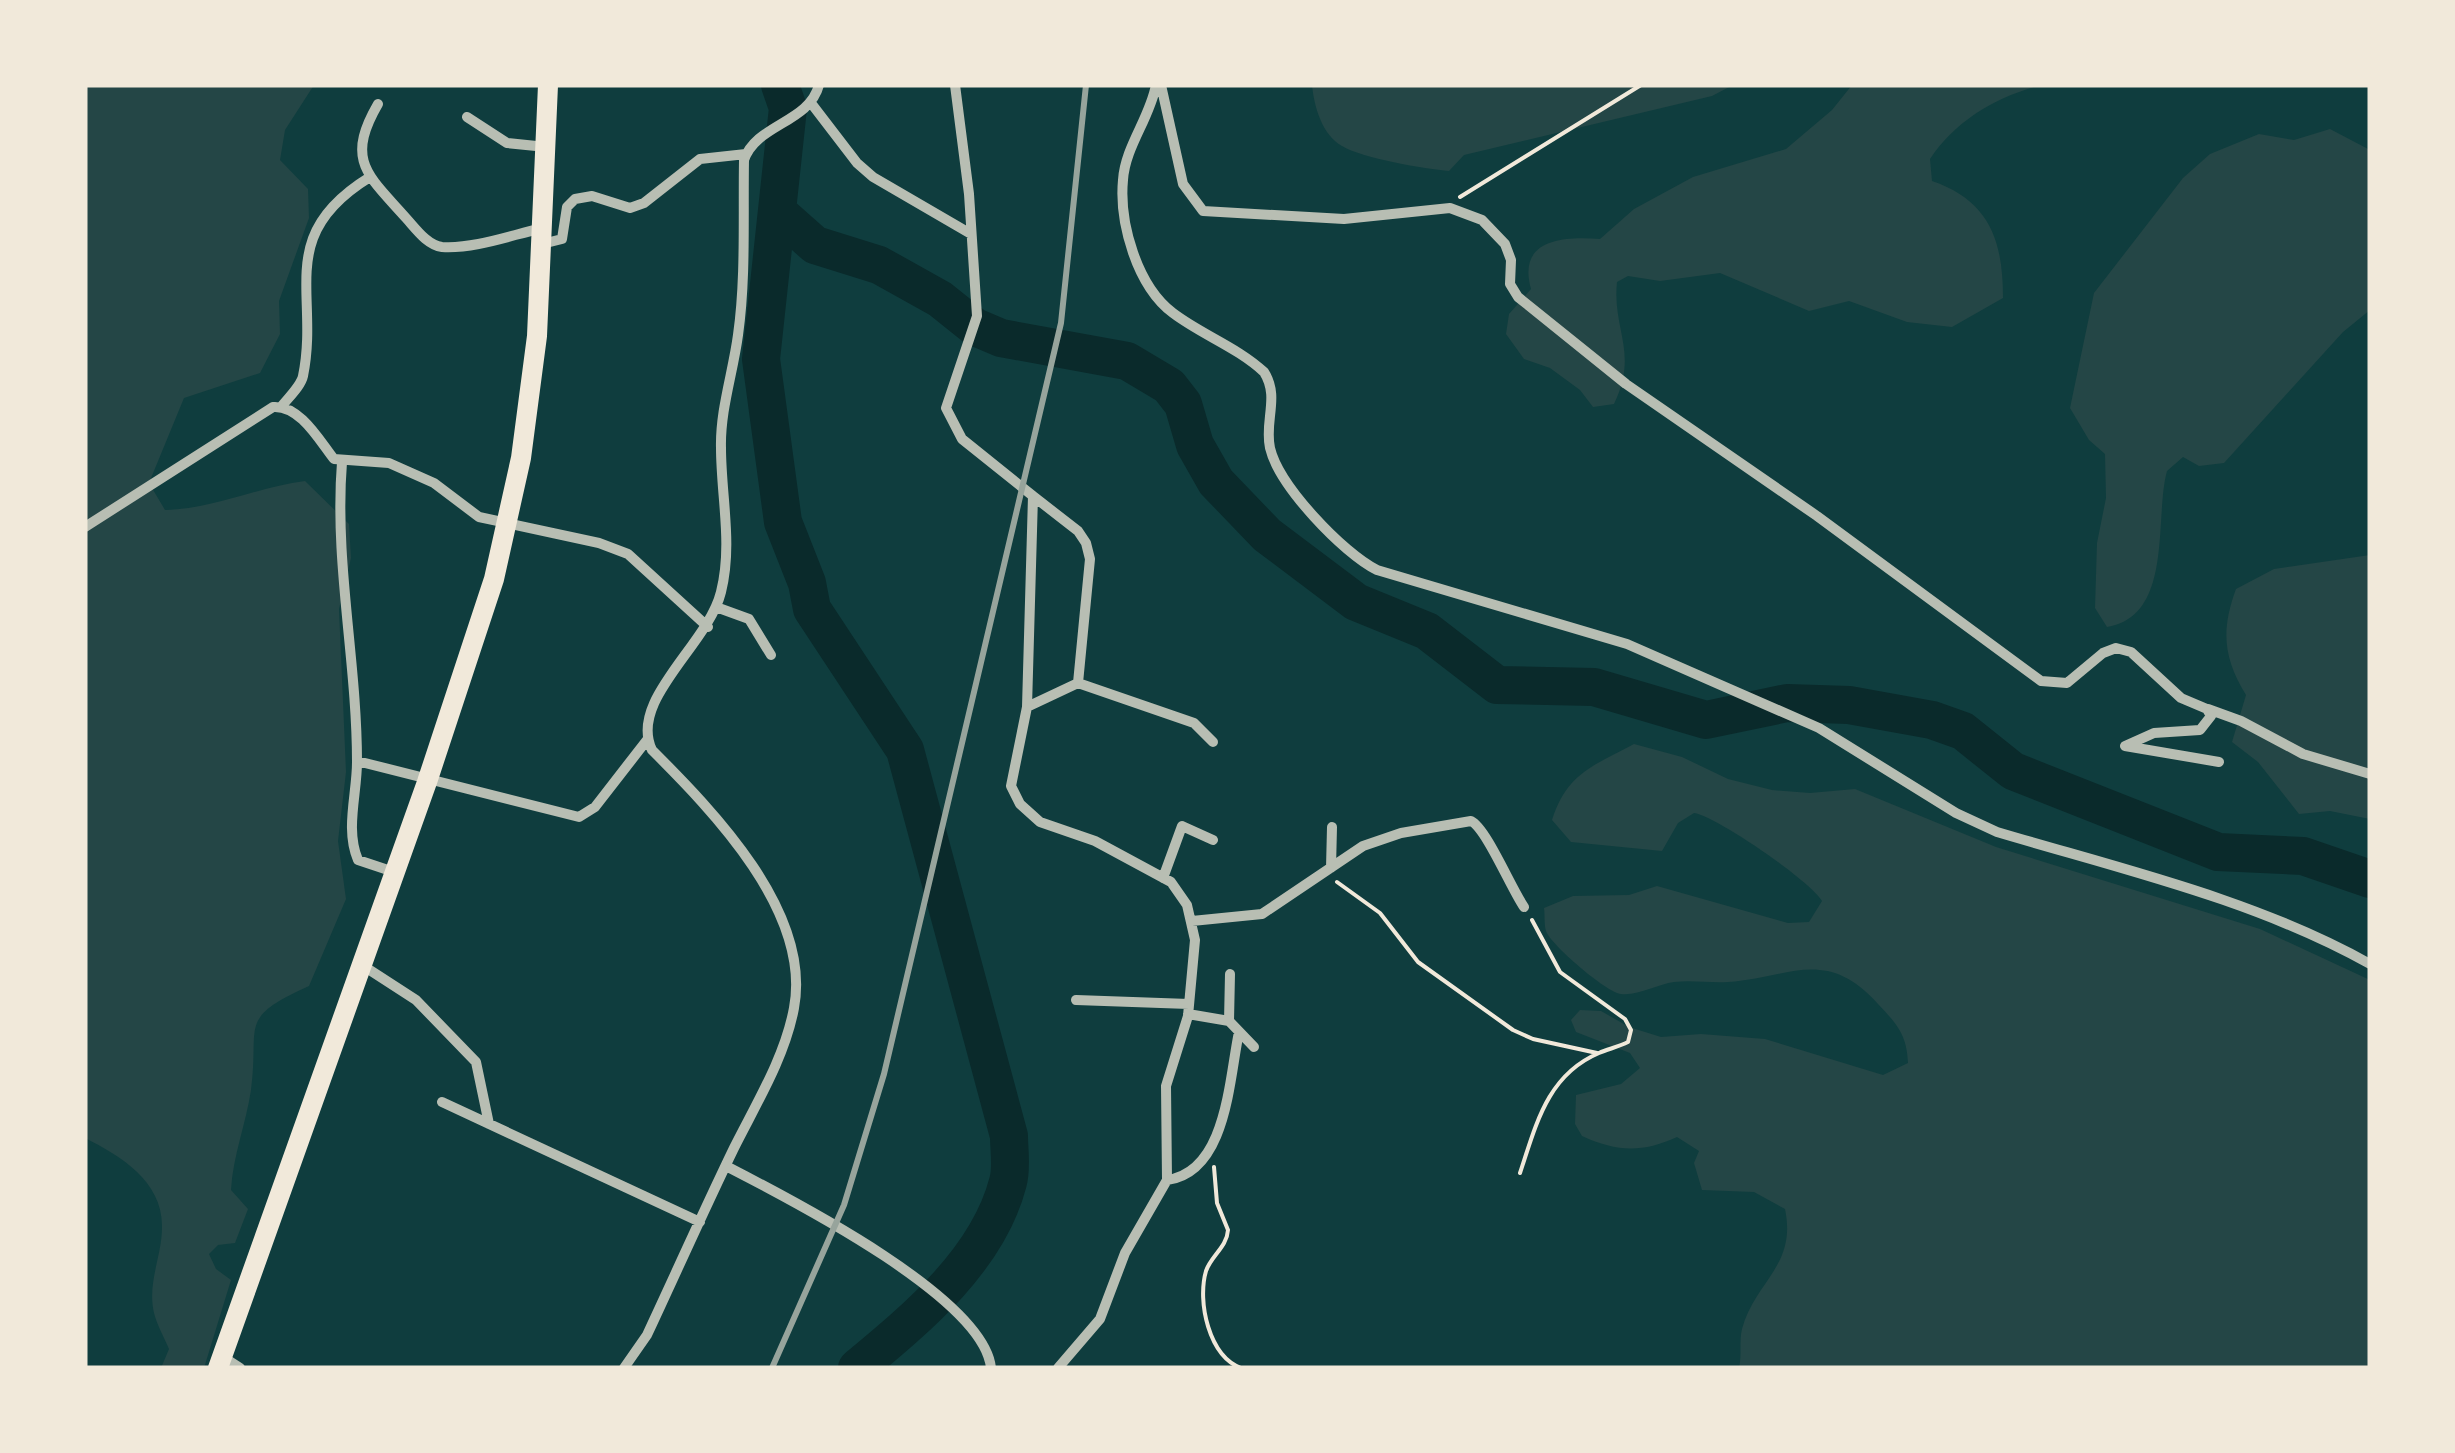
<svg xmlns="http://www.w3.org/2000/svg" width="2455" height="1453" viewBox="0 0 2455 1453" font-family="Cabin,sans-serif">
	<rect width="100%" height="100%" fill="#0f3d3e"/>
	<path fill="#244646" d="M85,85H314L285,130L280,160L308,189L309,218L279,301L280,334L260,373L184,398L149,483L165,510C214,509 257,487 305,481L349,524L351,558L339,609L346,772L338,841L346,899L309,986C236,1019 260,1024 251,1090C246,1124 233,1155 231,1190L248,1209L235,1243L218,1245L209,1254L216,1269L231,1280L204,1368H161L169,1349C164,1337 157,1325 154,1313C147,1283 162,1256 162,1227C163,1182 121,1156 85,1138Z
		M1312,85H1733L1712,96L1464,155L1449,171C1426,169 1361,158 1342,146C1322,135 1314,106 1312,85Z
		M1852,85H2041C1996,97 1956,120 1930,159L1932,181C1990,201 2003,241 2003,298L1952,327L1907,322L1849,301L1809,311L1720,273L1660,281L1628,276L1617,282C1612,330 1639,352 1614,404L1593,407L1580,390L1550,368L1524,359L1506,334L1509,314L1531,289C1517,239 1563,236 1600,239L1634,209L1693,177L1786,149L1832,110Z
		M2330,129L2370,150V310L2343,332L2224,463L2199,466L2183,457L2167,471C2154,518 2174,616 2107,627L2095,608L2097,543L2106,498L2105,454L2089,440L2070,408L2094,293L2183,178L2210,154L2259,134L2294,140Z
		M2370,555V819L2330,811L2299,814L2258,762L2232,742L2246,695C2223,657 2221,630 2236,589L2274,569Z
		M1634,744L1682,757L1728,779L1772,790L1810,793L1855,789L1996,847L2260,929L2370,980V1368H1739C1742,1355 1739,1341 1742,1329C1755,1281 1797,1266 1785,1209L1754,1192L1702,1190L1694,1163L1699,1151L1677,1137C1642,1153 1617,1152 1582,1136L1575,1124L1576,1095L1621,1084L1640,1068L1630,1053L1576,1032L1571,1020L1580,1010L1601,1011L1629,1027L1661,1037L1701,1034L1765,1039L1883,1075L1908,1063C1907,1035 1897,1024 1878,1004C1826,946 1789,978 1728,982C1710,983 1692,980 1674,982C1658,984 1638,996 1621,994C1607,993 1550,944 1546,931C1544,925 1545,915 1544,908L1573,896L1629,895L1657,886L1788,923L1809,922L1822,901C1809,880 1716,816 1694,813L1678,823L1662,851L1571,842L1552,820C1567,773 1593,766 1634,744Z"/>
	<g fill="none" stroke-linecap="round" stroke-linejoin="round">
		<path stroke="#0a2a2b" stroke-width="38" d="M780,85L788,108L761,359L783,522L807,583L812,609L905,750L1009,1136C1009,1150 1012,1168 1008,1182C988,1260 916,1319 857,1368
			M780,214L815,245L879,265L940,299L975,327L1001,338L1127,361L1169,386L1183,404L1195,445L1216,482L1267,535L1356,602L1427,631L1497,685L1594,687L1706,720L1787,703L1849,705L1932,720L1963,731L2013,771L2218,852L2303,856L2370,879"/>
		<path stroke="#f1e9da" stroke-width="4" d="M1460,197L1641,85
			M1337,882L1380,913L1418,962L1513,1030L1533,1039L1597,1053
			M1214,1167L1217,1203L1228,1230C1227,1247 1211,1256 1206,1271C1197,1302 1209,1356 1241,1368
			M1520,1173C1536,1125 1547,1075 1599,1053C1608,1049 1618,1047 1628,1042L1631,1030L1625,1019L1560,972L1532,920"/>
		<path stroke="#b8beb3" stroke-width="10" d="M955,85L969,194L977,316L946,408L962,439L1033,496L1027,707L1011,786L1020,804L1040,822L1095,841L1171,882L1187,905L1195,940L1188,1016L1166,1086L1167,1180L1125,1253L1100,1319L1058,1368
			M1156,85C1150,118 1125,147 1123,180C1119,223 1137,286 1173,313C1202,335 1237,347 1264,372C1280,397 1264,421 1270,448C1279,486 1343,553 1377,570L1627,644L1819,728L1956,813L1997,832C2121,869 2256,900 2370,964
			M1161,85L1183,184L1203,211L1344,219L1450,208L1482,220L1505,244L1511,260L1510,284L1518,297L1626,384L1817,516L2041,681L2067,683L2103,653L2116,648L2131,652L2181,698L2207,709L2211,716L2200,730L2154,733L2125,746L2219,762
			M811,103L857,163L873,177L971,234
			M378,104C345,161 368,175 406,218C416,229 427,245 442,247C475,249 511,235 543,228
			M467,117L507,143L546,147
			M542,244L562,239L567,207L575,199L592,196L630,208L644,203L700,159L746,154
			M281,407C288,398 301,386 303,376C320,293 274,236 370,177
			M342,462C334,562 357,661 357,762C357,794 345,830 358,860L394,872
			M85,527L273,407C300,405 319,440 334,459L389,463L434,483L479,517L599,543L628,554L708,627
			M716,607L749,619L771,655
			M1078,683L1194,723L1213,742
			M1027,707L1078,683L1090,559L1086,543L1078,531L1033,496
			M2208,709L2241,721L2303,754L2370,774
			M357,761L579,817L595,807L647,740
			M1331,868L1332,827
			M1163,878L1182,826L1213,840
			M1192,921L1262,914L1363,846L1401,833L1471,821C1486,828 1511,888 1524,907
			M362,965L416,1000L476,1062L489,1124
			M1076,1000L1189,1004
			M1188,1014L1229,1021L1254,1047
			M1229,1021L1230,974
			M442,1102L700,1222
			M726,1166C786,1197 984,1297 991,1368
			M1167,1180C1227,1172 1229,1079 1239,1032
			M223,1357L240,1368
			M624,1368L647,1335C676,1273 704,1210 734,1148C756,1104 785,1057 794,1008C812,912 713,811 652,750C628,700 708,645 721,592C733,544 721,496 721,448C720,410 733,373 738,335C746,278 743,218 744,160C756,124 809,123 819,85"/>
		<path stroke="#f1e9da" stroke-width="20" d="M218,1368L427,782L494,579L521,458L537,336L548,85"/>
		<path stroke="#97a49c" stroke-width="6" d="M772,1368L844,1205L884,1074L1061,323L1086,85"/>
	</g>
	<rect width="2455" height="1453" fill="none" stroke="#f1e9da" stroke-width="175"/>
</svg>
